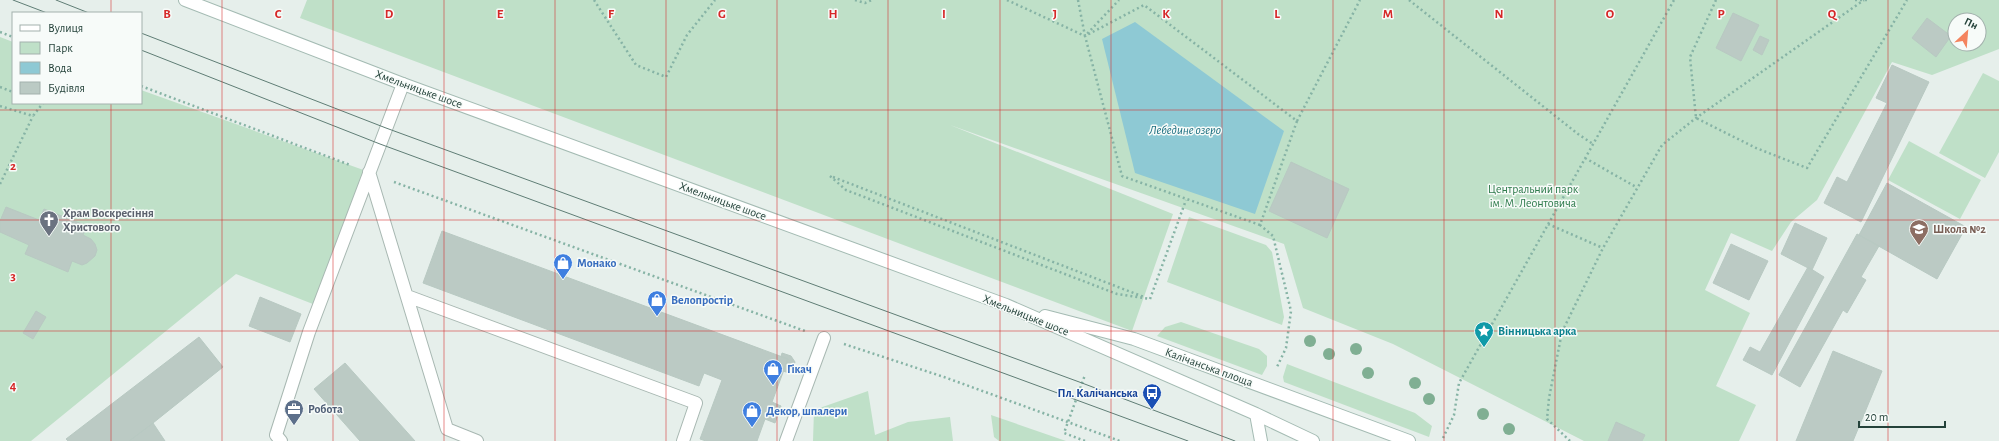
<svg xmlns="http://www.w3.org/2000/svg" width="1999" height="441" viewBox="0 0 1999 441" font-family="'Alegreya Sans',sans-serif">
	<rect width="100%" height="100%" fill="#e6efeb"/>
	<path fill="#bfe0c8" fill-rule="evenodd" d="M307,0H1999V49L1932,75L1892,62L1817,200L1791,222L1772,251L1731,233L1705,290L1750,313L1716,386L1756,405L1739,441H1584L1393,344L1303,308L1284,244L950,125L1173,214L1132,331L300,18ZM1955,20H1979V44H1955Z
		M0,37L13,42V103H141V90L369,172L318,306L236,274L31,441H0Z
		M1983,73L1999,81V152L1985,178L1939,153Z
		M1909,141L1981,180L1960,219L1888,180Z
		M1189,217L1266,245L1272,252L1284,317L1282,325L1167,282Z
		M1181,322L1259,349L1267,356V366L1262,375L1157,336L1165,327Z
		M1287,364L1415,413L1432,426L1429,437L1284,382L1283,377Z
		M868,391L875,435L908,422L950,417L953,441H813L814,410Z
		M991,415L1066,441H999L994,437Z"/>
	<path fill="#8ec9d4" d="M1135,22L1284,131L1255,214L1135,173L1102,39Z"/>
	<path fill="#bbcac4" stroke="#b8c9c2" d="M1733,13L1759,25L1741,61L1716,48Z
		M1927,18L1951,36L1936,57L1912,38Z
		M1760,36L1769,40L1762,55L1753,50Z
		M1892,65L1929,82L1861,222L1824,203L1837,177L1847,182L1887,103L1876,98Z
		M1291,162L1349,189L1327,238L1269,211Z
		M1887,183L1966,227L1937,279L1859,235Z
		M6,207L39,220L44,209L87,226L83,235L91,239L95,244L97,250L95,256L87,263L82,265L72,261L68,272L25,254L29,245L0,232V221Z
		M1795,223L1827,238L1812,270L1781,254Z
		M442,231L788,359L772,402L781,406L775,423L765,419L757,441H706L700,439L722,380L704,373L699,386L423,283Z
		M1857,234L1879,246L1861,277L1866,280L1847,313L1843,310L1800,387L1779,375Z
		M1731,244L1768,261L1749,300L1713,283Z
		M1808,267L1824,277L1772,375L1743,360L1750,347L1760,352Z
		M260,297L301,314L290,342L249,326Z
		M36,311L46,317L33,339L23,333Z
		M199,337L223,367L153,423L129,441H68L66,439Z
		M1833,351L1882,371L1853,441H1796Z
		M782,353L791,356L795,362L792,371L789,373L783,371L788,359L781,357Z
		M345,363L415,441H360L314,389Z
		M1616,422L1645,435L1642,441H1608Z
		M153,423L165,441H129Z"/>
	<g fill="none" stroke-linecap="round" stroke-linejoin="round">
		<g stroke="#a8b8b2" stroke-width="14">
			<path id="service" d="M369,172L447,429L477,441
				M407,296L696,403L683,441
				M281,441L276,435L309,332L403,84
				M786,441L824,338"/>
		</g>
		<g stroke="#a4bbb3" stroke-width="14">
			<path id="secondary" d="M185,0L403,84L1006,305L1256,414L1313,441
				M1045,316L1134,339L1409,441
				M1256,414L1261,441"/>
		</g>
		<path stroke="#86b3a5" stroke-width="2.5" stroke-dasharray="2 3" stroke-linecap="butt" d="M594,0L636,65L666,77L687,35L715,0
			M855,0L865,3L872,0
			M1007,0L1085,36
			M1078,0L1085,36L1119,0
			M1409,0L1578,134L1593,144
			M1716,0L1690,57L1696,118L1756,148L1807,168L1907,0
			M1855,0H1867
			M0,32L13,37
			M141,86L350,165
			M0,87L13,92
			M0,106L33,116L43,103
			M1297,121L1360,0
			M1585,158L1636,187
			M830,176L846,190L1117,294L1150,299
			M833,177L1144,297
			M394,182L805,331
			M0,184L33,116
			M1548,224L1603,248
			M1260,225L1122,176L1085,36L1144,5L1297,121L1260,225L1273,236L1291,311L1286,348L1276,369
			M1150,299L1186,200
			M844,344L944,377L1120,441
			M1443,438L1454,415L1459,383L1674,0
			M1085,441L1064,433L1085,375
			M1570,441L1547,419L1549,398L1562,332L1603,248L1662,145L1696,118L1864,0"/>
		<use href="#service" stroke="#fff" stroke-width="12"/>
		<use href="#secondary" stroke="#fff" stroke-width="12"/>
		<path stroke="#5f7d75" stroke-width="1" d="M13,0L47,13
			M56,0L89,13
			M141,33L386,128L1082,383L1235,441
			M141,50L380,144L1188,441"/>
	</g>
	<g fill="#80af93">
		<circle cx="1310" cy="341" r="6"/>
		<circle cx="1356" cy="349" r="6"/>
		<circle cx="1329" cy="354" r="6"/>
		<circle cx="1368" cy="373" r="6"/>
		<circle cx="1415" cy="383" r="6"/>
		<circle cx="1429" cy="399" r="6"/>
		<circle cx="1483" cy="414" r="6"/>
		<circle cx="1509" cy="429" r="6"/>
	</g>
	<path fill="none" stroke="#d62828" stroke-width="1" stroke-opacity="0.55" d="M111,0V13M222,0V441M333,0V441M444,0V441M555,0V441M666,0V441M777,0V441M888,0V441M1000,0V441M1111,0V441M1222,0V441M1333,0V441M1444,0V441M1555,0V441M1666,0V441M1777,0V441M1888,0V441M111,103V441M0,110H1999M0,220H1999M0,331H1999"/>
	<defs>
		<g id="church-pin" transform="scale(1)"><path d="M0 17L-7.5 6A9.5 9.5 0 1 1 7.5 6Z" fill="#6b7280" stroke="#f7fbf9"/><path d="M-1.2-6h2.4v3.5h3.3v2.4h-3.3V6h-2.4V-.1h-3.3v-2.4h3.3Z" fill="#fff"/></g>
		<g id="school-pin" transform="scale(1)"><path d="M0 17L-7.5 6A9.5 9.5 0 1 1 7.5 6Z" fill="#8d6e63" stroke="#f7fbf9"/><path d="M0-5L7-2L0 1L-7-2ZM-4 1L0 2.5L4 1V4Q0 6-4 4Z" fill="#fff"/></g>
		<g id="shop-pin" transform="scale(1)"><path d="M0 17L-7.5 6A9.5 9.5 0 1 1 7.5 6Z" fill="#3f7fe0" stroke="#f7fbf9"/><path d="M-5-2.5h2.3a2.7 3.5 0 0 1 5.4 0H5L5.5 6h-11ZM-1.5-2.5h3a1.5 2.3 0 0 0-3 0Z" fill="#fff"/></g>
		<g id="sight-pin" transform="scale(1)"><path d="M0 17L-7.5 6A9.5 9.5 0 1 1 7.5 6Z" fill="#0f9aa8" stroke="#f7fbf9"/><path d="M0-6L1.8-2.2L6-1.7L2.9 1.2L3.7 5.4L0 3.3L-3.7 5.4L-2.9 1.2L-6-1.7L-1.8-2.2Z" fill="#fff"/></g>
		<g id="bus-pin" transform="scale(1)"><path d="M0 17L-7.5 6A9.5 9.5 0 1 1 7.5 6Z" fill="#1a4fb4" stroke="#f7fbf9"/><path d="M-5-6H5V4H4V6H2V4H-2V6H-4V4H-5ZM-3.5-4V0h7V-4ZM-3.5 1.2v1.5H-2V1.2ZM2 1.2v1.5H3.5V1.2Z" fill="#fff"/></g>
		<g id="office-pin" transform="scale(1)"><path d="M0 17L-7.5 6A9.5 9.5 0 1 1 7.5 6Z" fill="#5c6f8a" stroke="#f7fbf9"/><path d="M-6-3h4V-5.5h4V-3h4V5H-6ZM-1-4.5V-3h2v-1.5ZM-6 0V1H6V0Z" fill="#fff"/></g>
	</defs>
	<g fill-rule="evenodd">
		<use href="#church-pin" x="49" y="220"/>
		<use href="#school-pin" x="1919" y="229"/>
		<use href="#shop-pin" x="563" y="263"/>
		<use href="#shop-pin" x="657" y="300"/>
		<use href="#sight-pin" x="1484" y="331"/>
		<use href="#shop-pin" x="773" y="369"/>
		<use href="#bus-pin" x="1152" y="393"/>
		<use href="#office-pin" x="294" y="409"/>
		<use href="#shop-pin" x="752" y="411"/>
	</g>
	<g text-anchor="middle" stroke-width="3" stroke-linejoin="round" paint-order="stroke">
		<g font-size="12" fill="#24423a" stroke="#f7fbf9">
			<text transform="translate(419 89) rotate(20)" y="4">Хмельницьке шосе</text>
			<text transform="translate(723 201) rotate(20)" y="4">Хмельницьке шосе</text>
			<text transform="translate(1026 315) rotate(22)" y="4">Хмельницьке шосе</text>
			<text transform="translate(1209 367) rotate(20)" y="4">Калічанська площа</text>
		</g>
		<g font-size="12" fill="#2d7a4b" stroke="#f7fbf9">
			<text x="1533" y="193">Центральний парк<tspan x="1533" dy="14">ім. М. Леонтовича</tspan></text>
		</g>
		<g font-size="12" font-weight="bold" fill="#5b616d" stroke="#f7fbf9" text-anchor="start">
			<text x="63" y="217">Храм Воскресіння<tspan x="63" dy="14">Христового</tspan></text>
		</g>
		<g font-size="12" font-weight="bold" fill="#785e54" stroke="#f7fbf9" text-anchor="start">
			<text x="1933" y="233">Школа №2</text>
		</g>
		<g font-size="12" font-weight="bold" fill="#366cbe" stroke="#f7fbf9" text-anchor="start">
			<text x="577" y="267">Монако</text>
			<text x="671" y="304">Велопростір</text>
			<text x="787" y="373">Гікач</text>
			<text x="766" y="415">Декор, шпалери</text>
		</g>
		<g font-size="12" font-weight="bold" fill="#0d838f" stroke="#f7fbf9" text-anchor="start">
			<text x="1498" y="335">Вінницька арка</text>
		</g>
		<g font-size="12" font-weight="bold" fill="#164399" stroke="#f7fbf9" text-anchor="end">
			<text x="1138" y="397">Пл. Калічанська</text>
		</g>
		<g font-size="12" font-weight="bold" fill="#4e5e75" stroke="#f7fbf9" text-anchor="start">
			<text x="308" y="413">Робота</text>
		</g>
		<g font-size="13" font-style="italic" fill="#1c6f80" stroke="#f7fbf9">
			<text x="1185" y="134">Лебедине озеро</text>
		</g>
	</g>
	<g font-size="13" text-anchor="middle" font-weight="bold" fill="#d62828" stroke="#f7fbf9" stroke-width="3" stroke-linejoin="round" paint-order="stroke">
		<text x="167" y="18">B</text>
		<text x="278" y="18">C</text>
		<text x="389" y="18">D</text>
		<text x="500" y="18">E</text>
		<text x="611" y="18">F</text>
		<text x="722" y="18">G</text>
		<text x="833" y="18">H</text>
		<text x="944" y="18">I</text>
		<text x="1055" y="18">J</text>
		<text x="1166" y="18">K</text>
		<text x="1277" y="18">L</text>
		<text x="1388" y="18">M</text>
		<text x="1499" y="18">N</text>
		<text x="1610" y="18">O</text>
		<text x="1721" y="18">P</text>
		<text x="1832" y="18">Q</text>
		<text x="13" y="170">2</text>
		<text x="13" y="280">3</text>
		<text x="13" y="390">4</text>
	</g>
	<rect x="12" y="12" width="130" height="92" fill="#f7fbf9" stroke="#a3b1ad"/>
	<rect x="20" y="25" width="20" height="6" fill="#ffffff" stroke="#a3b1ad"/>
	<text x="48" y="32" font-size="12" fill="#24423a">Вулиця</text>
	<rect x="20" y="42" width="20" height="12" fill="#bfe0c8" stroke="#a3b1ad"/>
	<text x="48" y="52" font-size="12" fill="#24423a">Парк</text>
	<rect x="20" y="62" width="20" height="12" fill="#8ec9d4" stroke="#a3b1ad"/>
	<text x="48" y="72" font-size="12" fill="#24423a">Вода</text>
	<rect x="20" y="82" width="20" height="12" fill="#bbcac4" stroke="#a3b1ad"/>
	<text x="48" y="92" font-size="12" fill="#24423a">Будівля</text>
	<g transform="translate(1967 32) rotate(26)"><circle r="19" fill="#f7fbf9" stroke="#a3b1ad"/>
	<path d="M0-3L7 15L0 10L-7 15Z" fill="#f4845f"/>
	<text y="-6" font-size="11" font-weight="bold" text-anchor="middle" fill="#24423a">Пн</text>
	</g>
	<path d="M1859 421v6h86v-6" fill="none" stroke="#24423a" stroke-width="2"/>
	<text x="1865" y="421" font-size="12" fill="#24423a" stroke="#f7fbf9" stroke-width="3" paint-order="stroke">20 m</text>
</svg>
